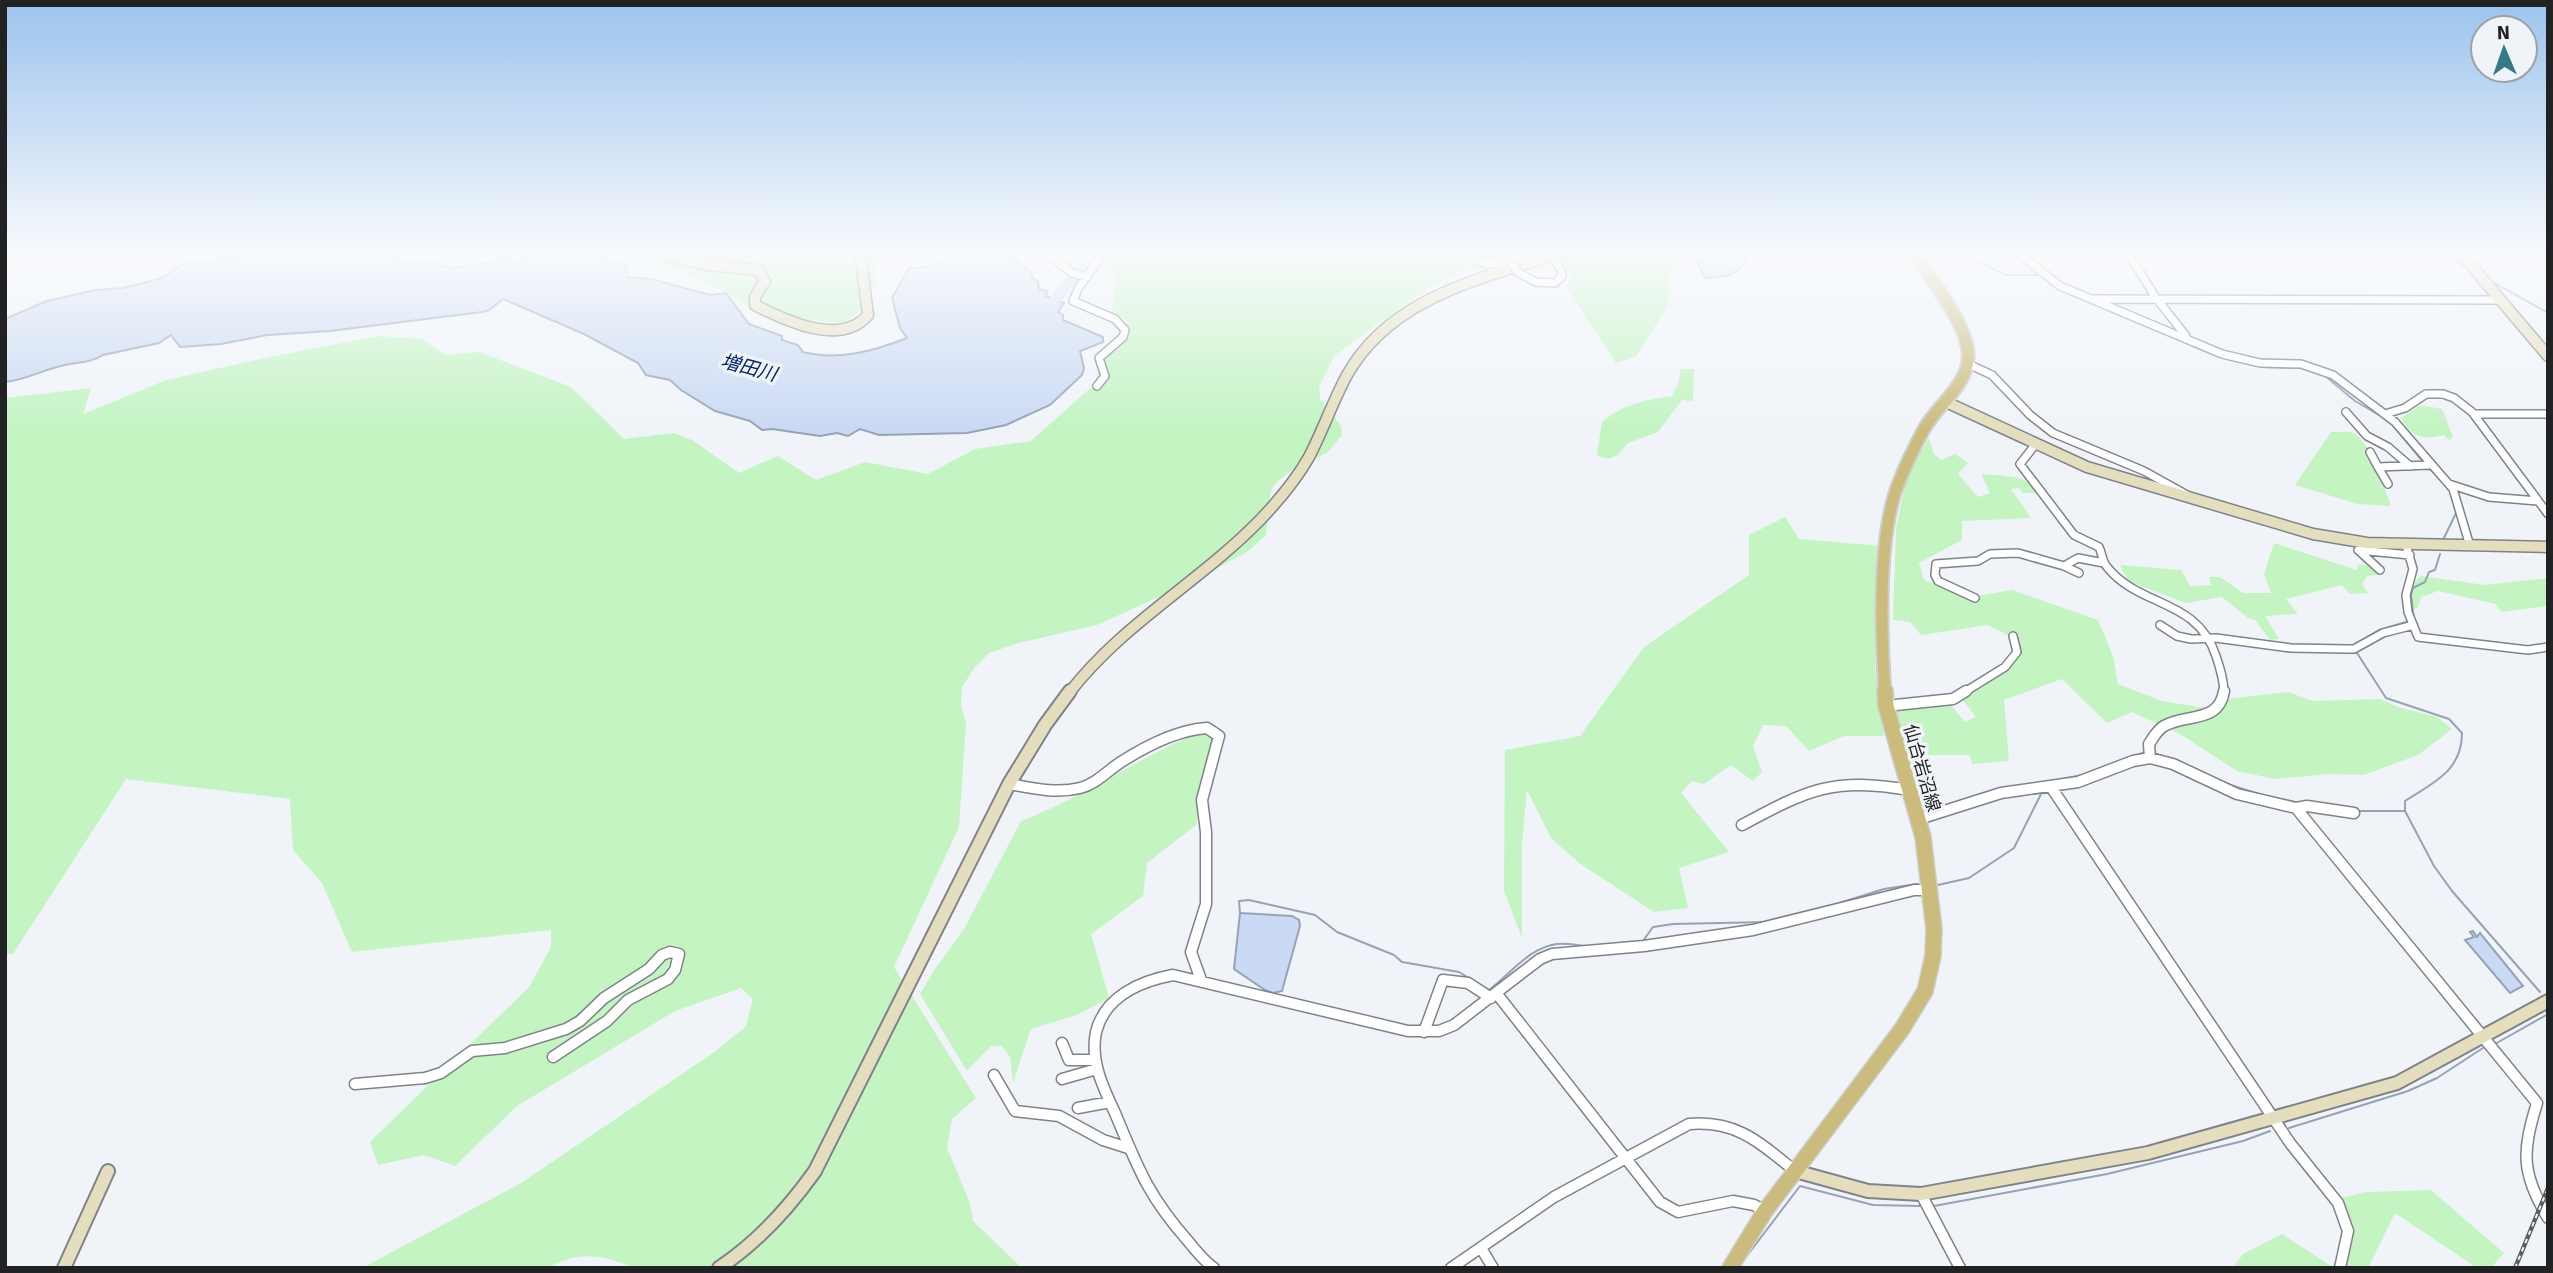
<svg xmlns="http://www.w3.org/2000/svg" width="2553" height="1273" viewBox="0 0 2553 1273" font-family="Signika,'Noto Sans JP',sans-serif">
	<rect width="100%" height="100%" fill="#f0f4f9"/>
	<path fill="#c3f4c2" d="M575,251H874L877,262L872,291L858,313L843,323L781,318L763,313L688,274L649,260Z
		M1111,251H1496L1497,261L1457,272L1424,291L1335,355L1319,387L1320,398L1341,426L1342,435L1327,453L1292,470L1277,482L1271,490L1266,535L1247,552L1190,583L1097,625L1018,643L989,653L975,667L962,687L961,705L966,723L959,827L894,967L976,1098L952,1119L947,1148L970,1203L973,1221L1022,1268H634C603,1255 579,1250 548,1268H362L521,1183L716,1051L746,1026L753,999L741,988L675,1011L517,1106L455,1166L424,1155L378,1165L370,1142L529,987L551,947V930L352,952L322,883L293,850L290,799L126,779L13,954H5V398L91,388L83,414L166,380L274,356L379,336L422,339L445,355L479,352L571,387L624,439L674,433L692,440L739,473L778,456L816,480L865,462L928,474L975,449L1031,441L1097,382L1099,358L1128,321L1112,312L1116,276Z
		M1579,251L1668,253L1670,260L1668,306L1636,356L1616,363L1567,288L1573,272L1560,259Z
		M1680,369H1694L1693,401L1682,400L1658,432L1628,443L1618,455L1608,459L1597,455L1602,422C1623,404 1645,400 1672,396L1679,381Z
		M2421,405L2442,409L2453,437L2449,440L2444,435C2423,440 2411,437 2401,418Z
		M2331,432C2337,432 2347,431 2353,433C2370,440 2385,490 2391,506L2358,504L2295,485Z
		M1929,438L1934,454L1941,460L1955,454L1968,463L1958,474L1978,497L1990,493L1981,474C2001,476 2028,474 2039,493H2022L2019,488L2011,489L2031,518L1962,521V540L1919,563L1924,580L1971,597L2012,590L2098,620L2113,656L2118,684L2162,701L2211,709L2219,700L2288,692L2313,701L2380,699L2401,708L2437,717L2452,729L2418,755L2364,775L2328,774L2275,779L2237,771L2180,734L2132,712L2107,723L2062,679L2004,700L2009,761L1972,764L1970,755H1921L1920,763L1927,789L1920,790L1896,714L1903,704L1928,702L1950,704L1965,722L1976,717L1962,699L2006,667L2019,641L1988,625L1921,635L1910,622L1893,620L1896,529L1907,475Z
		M1785,517L1799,539L1881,546L1875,602V665L1884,736H1844L1809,751L1786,726L1763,725L1753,746L1762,772L1753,781L1731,765L1704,784L1692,781L1681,793L1729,852L1679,868L1688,908L1654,912L1579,863L1551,838L1527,790L1522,843V938L1504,891L1505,750L1580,736L1644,647L1749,575V535Z
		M2274,543L2357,570L2358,564L2371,566L2377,575L2367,576L2362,584L2368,593L2350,594L2342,585L2286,599L2298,614L2265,616L2279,639L2270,640L2255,620L2248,618L2222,597L2186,603L2128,581L2120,565L2181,570L2190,586L2211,585L2209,577H2220L2243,593H2271L2264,574Z
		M2421,576L2485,585L2548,578V606L2501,612L2496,604L2438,591L2421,597L2417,609L2410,608C2409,593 2410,586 2421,576Z
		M1202,731L1215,737L1196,825L1147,863L1143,896L1091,934L1109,998L1077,1015L1031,1029L1013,1083L1010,1057L1002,1046H991L967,1071L920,994L935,969L964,929L1021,821C1084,797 1139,757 1202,731Z
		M2431,1190L2504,1253L2491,1268H2477L2395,1213L2368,1268H2345C2351,1242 2355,1222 2341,1198L2366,1192Z
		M2282,1234L2331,1266V1268H2233L2243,1254Z"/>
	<path fill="#cad9f4" stroke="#97a2b6" stroke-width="2" d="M274,251L385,252L401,261L427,262L452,268L492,262L498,259L520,260L539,251H582L625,264L628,277L652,279L710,295L726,293L749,324L782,336V340L798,345L803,352C838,361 874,351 907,338L900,328L892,298L909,268C939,270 972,241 1000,251C1011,255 1023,267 1032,274V278L1038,281L1039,289L1047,291L1046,296L1064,303L1058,312L1063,315V320L1103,337V342L1080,351L1084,368L1082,375L1050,405L1006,425L967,433L879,435L860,429L848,436L837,433L820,436L772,429L762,430L750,421L715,411L681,390L670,380L646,375L638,363L584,334L503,299L489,310L482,312L330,331L267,335L221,344L180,347L171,335L159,343L103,355C91,363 78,362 65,365C44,369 26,380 5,382V319L47,301L95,290L123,288L162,278L181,265Z
		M1692,251H1750L1751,253C1738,276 1729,277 1705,278Z
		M1240,913L1292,916L1299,920L1300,926L1282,991L1273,993L1265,990L1234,969Z
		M2473,931L2477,937L2480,933L2523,986L2510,993L2465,940L2474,937L2470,932Z"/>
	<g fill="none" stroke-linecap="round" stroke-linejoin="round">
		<path stroke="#97a2b6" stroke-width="2" d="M1956,251L2006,275H2038
			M2435,251L2468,268
			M2030,267L2053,285
			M2493,282L2548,313
			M2193,346L2217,356
			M2263,367L2303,368
			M2324,375L2355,401L2379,415
			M2392,424L2424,463
			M2429,468L2440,479
			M2443,540L2457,511
			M2414,620L2411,595L2413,588L2425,582L2429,572L2435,570L2440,554
			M2359,642L2379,630L2406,622
			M2357,653L2386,698L2449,719L2462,733C2462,771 2433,783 2405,801V811L2434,866L2452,891L2540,992
			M2153,753L2165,757
			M2134,756L2145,752
			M2047,782L2082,775
			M2224,783L2259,794
			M2271,797L2300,803
			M2357,811H2404
			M1938,885L1969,878L2014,848L2042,792
			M1833,905L1884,889L1917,884
			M1240,914L1239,901L1249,900L1315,915L1337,932L1394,955L1402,962L1459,972L1489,990C1510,974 1530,947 1557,944C1566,943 1576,945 1585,946
			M1633,942L1643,941L1653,927L1673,924L1767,922
			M2495,1044L2548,1014
			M2289,1128L2408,1091L2437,1078L2483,1048
			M1934,1206L2107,1174L2243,1141L2270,1131
			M1743,1261L1800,1186L1873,1205L1920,1206"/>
		<path stroke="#cad9f4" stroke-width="11" d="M1046,312L1068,283L1095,255V251"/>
		<g stroke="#7f8388" stroke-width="10">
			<path id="street-far1" d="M1044,251L1072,273L1087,277
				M2016,251L2060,286L2222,354L2260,363L2301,364L2333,375L2395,422L2453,489L2470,546
				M2127,251L2156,298L2186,336
				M1476,261L1488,264L1510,262
				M1519,273L1536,282L1555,283L1562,276V271L1551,256
				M2094,299L2501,300
				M1968,364L1992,375L2030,415L2053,433L2144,471L2189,496
				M1097,386L1105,376L1099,358L1123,337L1125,330L1115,319L1073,301L1079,287L1105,251
				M2346,412L2367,436L2388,447L2410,466
				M2385,414L2405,408L2426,394H2443L2454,398L2472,412L2548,514
				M2475,414H2548
				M2035,445L2020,464L2074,535L2099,547C2102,553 2102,561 2107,567C2140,608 2197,598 2216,656C2220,668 2224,680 2224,693
				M2370,452L2378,467
				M2388,484L2378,467L2430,465
				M2449,484L2489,497L2538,501
				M2406,545L2413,569L2406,595L2408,612L2418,637L2528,650L2548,647
				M2064,566L2079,573
				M2380,570L2358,550L2410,555
				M1975,598L1938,581L1935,575L1936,564L1978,561L1990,554L2018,553L2064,566L2078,558L2104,563
				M2160,625L2177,636L2191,639L2216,638L2291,648L2346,649H2354L2383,633L2410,626
				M1963,693L2005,667L2017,652L2013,636"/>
		</g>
		<g stroke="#7f8388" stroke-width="13">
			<path id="street" d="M1886,706L1953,699L1966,691
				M2150,758L2149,744C2153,738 2157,730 2164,726C2186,713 2219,724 2224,691
				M1009,784C1032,788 1056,794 1080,788C1096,784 1107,771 1121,762C1146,746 1177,730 1207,728L1219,736L1202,800L1206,832V904L1191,952L1201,980
				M2051,787L2290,1143L2338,1203L2348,1231L2340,1268
				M2296,808L2307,806L2354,813
				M1919,819L2001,793L2078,782L2133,761L2150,758L2173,764L2237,794L2296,808L2537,1103C2522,1152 2521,1173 2548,1218
				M1742,825C1809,789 1833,777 1910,790
				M1497,994L1660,1202L1678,1212L1733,1201L1754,1205L1765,1211
				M1424,1032L1443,980L1468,983L1491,998
				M1062,1043L1069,1060H1095
				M994,1075L1015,1111L1059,1116L1103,1140L1128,1148
				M1062,1079L1097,1069
				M355,1084L425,1078L441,1073L472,1051L505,1048L566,1029L580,1021L604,998L649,969L662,955L670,952L679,954L675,970L668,979L628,1000L607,1021L553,1057
				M1078,1108L1110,1102
				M1921,1194L1960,1268
				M1481,1248L1493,1268
				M1214,1268C1204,1261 1196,1251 1188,1241C1148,1196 1138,1168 1115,1113C1103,1087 1090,1061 1096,1032C1105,996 1141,981 1173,975L1408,1031H1439L1454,1025L1540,959L1552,954L1644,946L1753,930L1914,890H1930
				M1451,1268L1554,1197L1689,1124C1737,1120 1760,1143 1795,1171"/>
		</g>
		<g stroke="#7f8388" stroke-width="13">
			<path id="secondary-far1" d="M18,251H60
				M647,251L707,265L758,270L765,281L755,297V305C786,321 841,347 868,315L860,251
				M2459,251L2548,356
				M1946,402L2087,467L2313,534L2367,543L2548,547
				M1069,693C1123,623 1200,582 1261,519C1279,500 1296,480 1309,457C1323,430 1333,401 1347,375C1392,295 1485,278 1566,251"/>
		</g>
		<g stroke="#7f8388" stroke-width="16">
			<path id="secondary" d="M1795,1171L1868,1191L1921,1194L2148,1153L2397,1083L2548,1001
				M64,1268L108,1171
				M719,1268C758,1242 788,1209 815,1171L1009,784L1045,725L1070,691"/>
		</g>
		<g stroke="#cececf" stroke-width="15">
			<path id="primary-far1" d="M1885,693C1881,634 1877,536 1899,482C1906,464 1915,446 1924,429C1937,405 1971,383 1968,353C1966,322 1929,277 1912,251"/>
		</g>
		<g stroke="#cececf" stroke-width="18">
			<path id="primary" d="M1730,1268L1765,1211L1902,1029L1925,991L1933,956L1934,929L1923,837L1886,706L1885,691"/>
		</g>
		<use href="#street-far1" stroke="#fff" stroke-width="7"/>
		<use href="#street" stroke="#fff" stroke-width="10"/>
		<use href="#secondary-far1" stroke="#e5debe" stroke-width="10"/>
		<use href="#secondary" stroke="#e5debe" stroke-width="12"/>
		<use href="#primary-far1" stroke="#cbbc7e" stroke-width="11"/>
		<use href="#primary" stroke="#cbbc7e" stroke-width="15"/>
		<g stroke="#5a5c5e" stroke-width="4.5">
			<path id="rail" d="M2515,1268L2548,1188"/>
		</g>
		<use href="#rail" stroke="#f0f4f9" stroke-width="2" stroke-dasharray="4.5" stroke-linecap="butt"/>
		<g stroke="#7f8388" stroke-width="10" stroke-linecap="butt">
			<path id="street-bridge" d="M1510,262L1519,273"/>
		</g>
		<use href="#street-bridge" stroke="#fff" stroke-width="7"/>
	</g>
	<linearGradient id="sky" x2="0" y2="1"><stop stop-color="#9cc3ed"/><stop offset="0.59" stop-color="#f8fafc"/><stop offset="1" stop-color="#f8fafc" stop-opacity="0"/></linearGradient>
	<rect width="2553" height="429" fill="url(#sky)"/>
	<g text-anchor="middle" stroke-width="7" stroke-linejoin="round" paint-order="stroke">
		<g font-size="18" fill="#212224" stroke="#f0f4f9">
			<text transform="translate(1922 768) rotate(74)" y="6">仙台岩沼線</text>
		</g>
		<g font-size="19" font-style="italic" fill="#03256e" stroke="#f0f4f9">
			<text transform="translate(749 367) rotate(15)" y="7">増田川</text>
		</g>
	</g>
	<rect width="2553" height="1273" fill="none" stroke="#212224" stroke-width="14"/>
	<g transform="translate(2504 49) rotate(358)"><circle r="33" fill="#f0f4f9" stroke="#9da0a4" stroke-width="2"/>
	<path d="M0-5L12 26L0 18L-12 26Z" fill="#347a87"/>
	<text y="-10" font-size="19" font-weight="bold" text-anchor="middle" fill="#212224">N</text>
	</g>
</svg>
